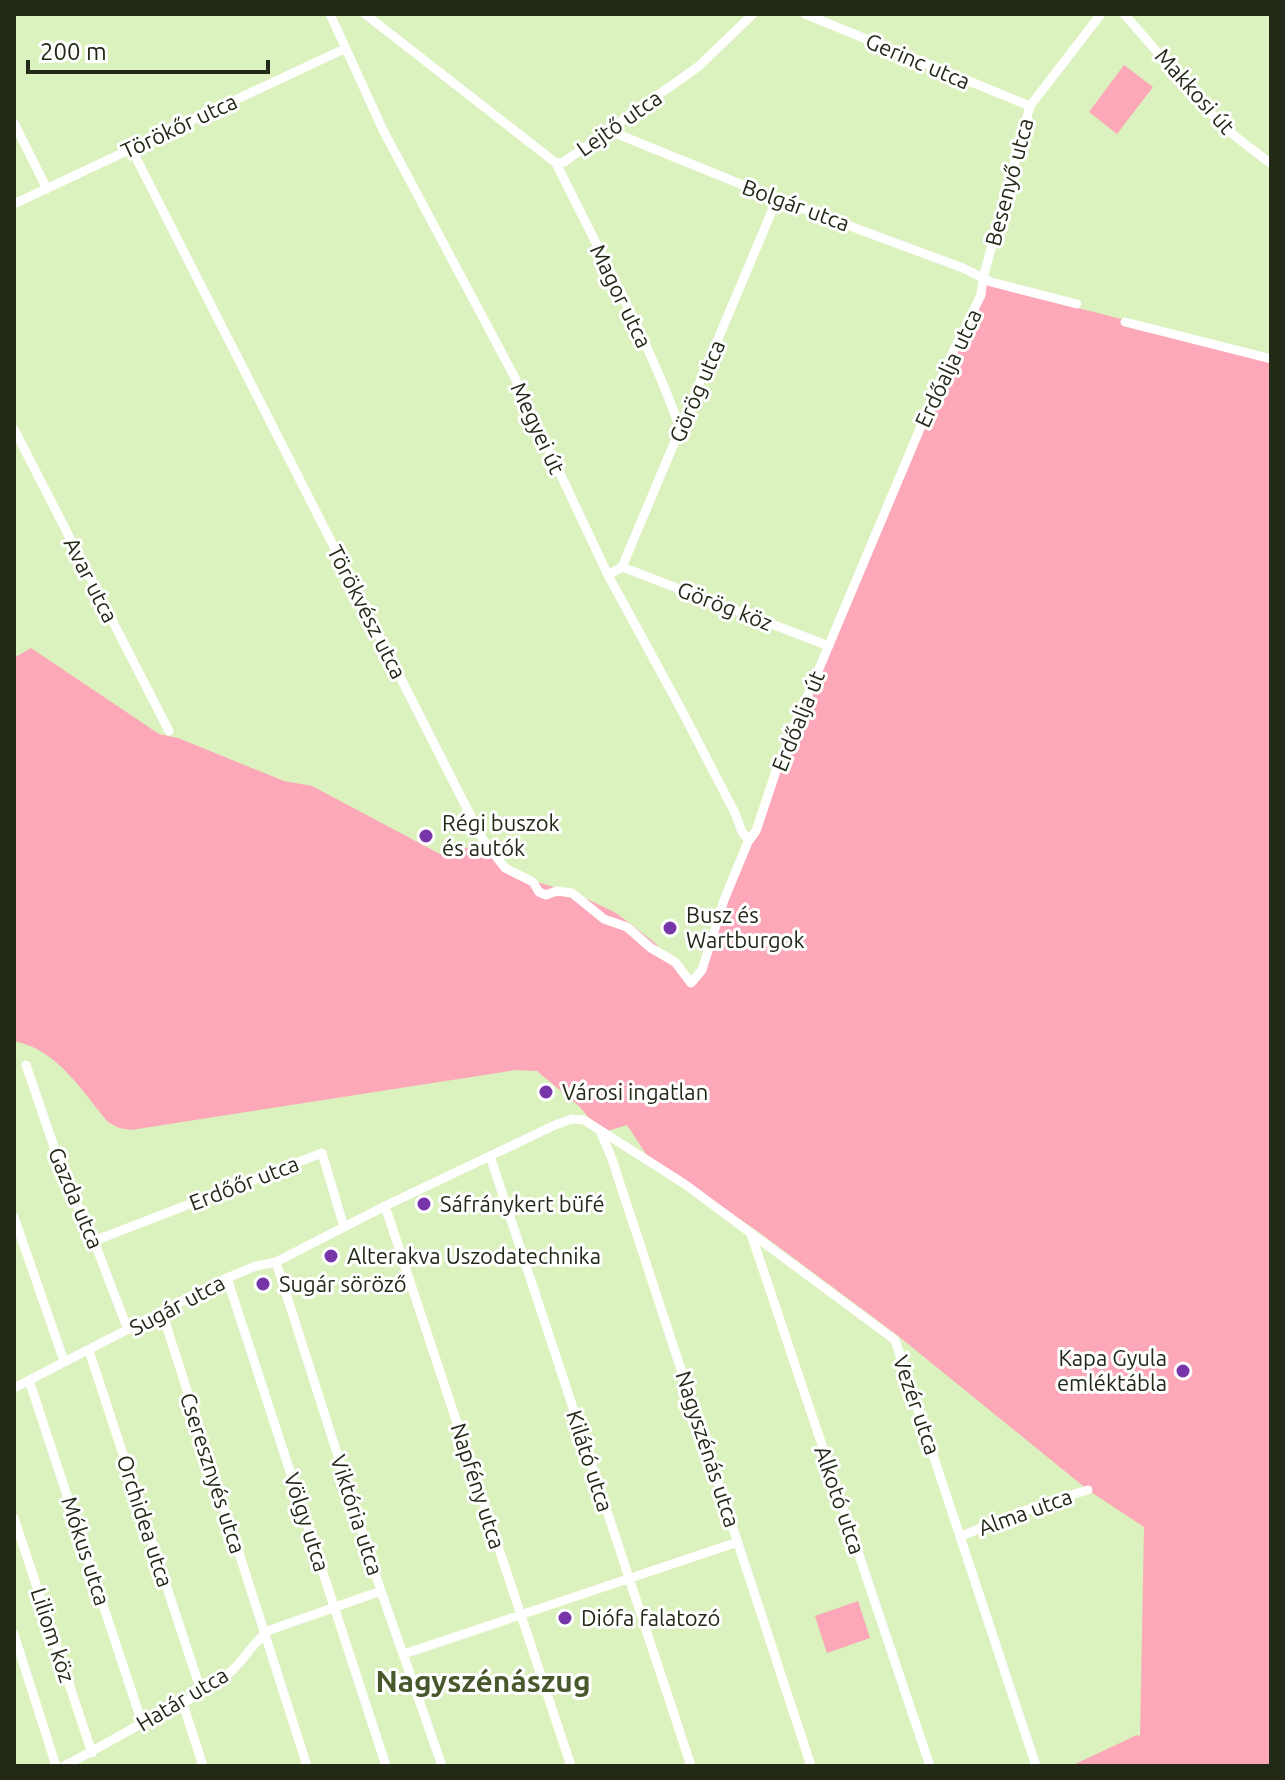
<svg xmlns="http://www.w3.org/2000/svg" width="1285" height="1780" viewBox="0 0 1285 1780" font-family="Ubuntu,sans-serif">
	<rect width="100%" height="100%" fill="#dbf1be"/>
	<path fill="#fca8b8" d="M1124,65L1153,87L1117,134L1089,112Z
		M984,284L1271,357V1766H1071L1137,1735L1140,1737L1144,1527L1088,1490L897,1335L760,1233L646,1154L627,1125L601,1133L580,1107L537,1071L516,1070L131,1130L119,1128L108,1122C81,1090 58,1050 14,1041V658L31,648L159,734L178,738L284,781L312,786L440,854L488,843L497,856L522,877L581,896L616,913L654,942L691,983L696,979L724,900Z
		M858,1601L870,1638L827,1653L815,1616Z"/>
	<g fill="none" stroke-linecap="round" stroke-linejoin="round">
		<path stroke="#fff" stroke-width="9" d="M330,14L383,130L514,376L608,575L682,711L735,813L742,832L749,840
			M365,14L556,163L564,162L699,66L753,14
			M805,14L1030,106
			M1124,14L1222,126L1271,164
			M14,123L47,189
			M610,131L777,199L963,268L991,282L1077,304
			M131,148C248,378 365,608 482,838L505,868L533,882L539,892L546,895L557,891L572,893L604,919L627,927L651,948L675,962L691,983L702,970L724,900L748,842L756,831L776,771L948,362L981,295L983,278L1030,106L1101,14
			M556,163C599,251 648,338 681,431
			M14,204L344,49
			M1125,322L1271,359
			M14,429L169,731
			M622,567L829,646
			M608,575L622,567L777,199
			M26,1065L65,1179L94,1241L128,1330
			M601,1133L612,1159L811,1766
			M490,1156L691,1766
			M385,1206L571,1766
			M14,1217L64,1361
			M751,1234L930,1766
			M94,1241L322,1153L344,1227
			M276,1262L381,1591L442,1766
			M227,1278L386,1766
			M162,1312L307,1766
			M89,1351L201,1691
			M29,1380L142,1723
			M14,1388L227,1278L256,1266L276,1262L385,1206L555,1125L572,1119L584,1120L686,1185L895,1340L1036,1766
			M14,1518L92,1753
			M961,1536L1050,1501L1088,1490
			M14,1634L56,1766
			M404,1654L738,1542
			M183,1704L203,1766
			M64,1766C90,1753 115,1738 141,1724C170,1708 201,1696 227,1675C244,1662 252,1642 270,1630L381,1591"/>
	</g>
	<g fill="#7735a9" stroke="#fff" stroke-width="3">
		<circle cx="426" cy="836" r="8"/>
		<circle cx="670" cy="928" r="8"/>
		<circle cx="546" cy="1092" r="8"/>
		<circle cx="424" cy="1204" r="8"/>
		<circle cx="331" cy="1256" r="8"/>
		<circle cx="263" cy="1284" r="8"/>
		<circle cx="1183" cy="1371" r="8"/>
		<circle cx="565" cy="1618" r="8"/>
	</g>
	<g text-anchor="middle" stroke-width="6" stroke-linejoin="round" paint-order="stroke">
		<g font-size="22" fill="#222a17" stroke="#fff">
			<text transform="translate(918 61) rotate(23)" y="8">Gerinc utca</text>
			<text transform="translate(1195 91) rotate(48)" y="8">Makkosi út</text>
			<text transform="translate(619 123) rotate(-35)" y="8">Lejtő utca</text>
			<text transform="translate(179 126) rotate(-25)" y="8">Törökőr utca</text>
			<text transform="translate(1009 182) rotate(-75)" y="8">Besenyő utca</text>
			<text transform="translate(796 205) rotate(20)" y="8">Bolgár utca</text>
			<text transform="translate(621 296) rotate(64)" y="8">Magor utca</text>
			<text transform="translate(948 368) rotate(-65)" y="8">Erdőalja utca</text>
			<text transform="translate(697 391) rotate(-67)" y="8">Görög utca</text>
			<text transform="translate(538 428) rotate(65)" y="8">Megyei út</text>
			<text transform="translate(91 580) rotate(63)" y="8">Avar utca</text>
			<text transform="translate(725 606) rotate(21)" y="8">Görög köz</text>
			<text transform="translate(367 612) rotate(63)" y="8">Törökvész utca</text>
			<text transform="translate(798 721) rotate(-68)" y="8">Erdőalja út</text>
			<text transform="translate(244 1183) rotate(-21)" y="8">Erdőőr utca</text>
			<text transform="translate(76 1198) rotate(67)" y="8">Gazda utca</text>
			<text transform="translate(177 1305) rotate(-28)" y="8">Sugár utca</text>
			<text transform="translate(917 1405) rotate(71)" y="8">Vezér utca</text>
			<text transform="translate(708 1449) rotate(72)" y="8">Nagyszénás utca</text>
			<text transform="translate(590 1461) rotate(72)" y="8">Kilátó utca</text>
			<text transform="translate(213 1473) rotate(72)" y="8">Cseresznyés utca</text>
			<text transform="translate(478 1486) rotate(72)" y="8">Napfény utca</text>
			<text transform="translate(840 1500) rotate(71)" y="8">Alkotó utca</text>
			<text transform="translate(1025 1512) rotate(-20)" y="8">Alma utca</text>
			<text transform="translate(357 1515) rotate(72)" y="8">Viktória utca</text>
			<text transform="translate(145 1521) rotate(72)" y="8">Orchidea utca</text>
			<text transform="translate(307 1522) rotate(72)" y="8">Völgy utca</text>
			<text transform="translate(86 1551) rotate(72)" y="8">Mókus utca</text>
			<text transform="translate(53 1635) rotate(72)" y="8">Liliom köz</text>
			<text transform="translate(182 1699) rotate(-31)" y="8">Határ utca</text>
		</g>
		<g font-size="22" fill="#222a17" stroke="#fff" text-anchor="start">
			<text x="442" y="831">Régi buszok<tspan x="442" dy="25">és autók</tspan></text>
			<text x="686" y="923">Busz és<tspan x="686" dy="25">Wartburgok</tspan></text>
			<text x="562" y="1100">Városi ingatlan</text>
			<text x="440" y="1212">Sáfránykert büfé</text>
			<text x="347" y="1264">Alterakva Uszodatechnika</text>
			<text x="279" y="1292">Sugár söröző</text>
			<text x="1167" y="1366" text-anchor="end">Kapa Gyula<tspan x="1167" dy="25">emléktábla</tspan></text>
			<text x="581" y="1626">Diófa falatozó</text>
		</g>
		<g font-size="30" font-weight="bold" fill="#46582c" stroke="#fff">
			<text x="483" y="1692">Nagyszénászug</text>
		</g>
	</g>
	<rect width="1285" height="1780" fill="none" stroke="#222a17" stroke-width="32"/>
	<path d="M28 60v12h240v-12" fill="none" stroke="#222a17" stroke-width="4"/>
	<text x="40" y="60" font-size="24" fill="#222a17" stroke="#ffffff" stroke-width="6" paint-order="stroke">200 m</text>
</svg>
